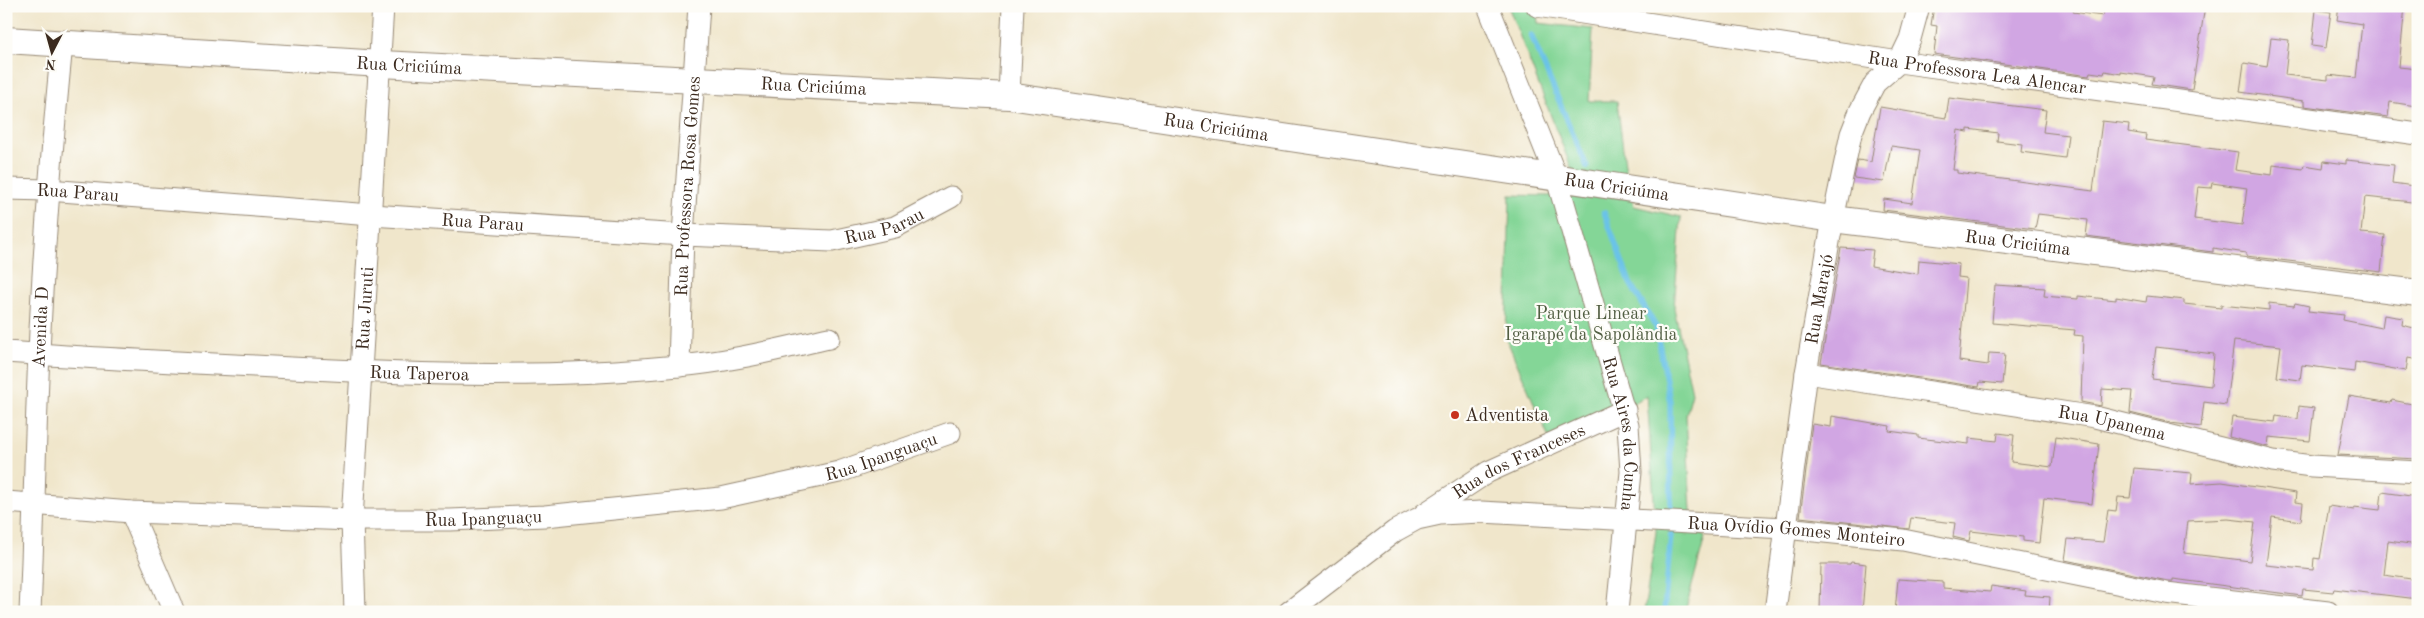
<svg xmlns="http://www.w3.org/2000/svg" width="2424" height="618" viewBox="0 0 2424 618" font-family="'Old Standard TT',serif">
	<rect width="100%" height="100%" fill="#fdfcf7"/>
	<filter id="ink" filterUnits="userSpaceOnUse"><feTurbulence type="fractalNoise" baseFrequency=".02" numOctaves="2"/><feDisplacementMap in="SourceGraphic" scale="10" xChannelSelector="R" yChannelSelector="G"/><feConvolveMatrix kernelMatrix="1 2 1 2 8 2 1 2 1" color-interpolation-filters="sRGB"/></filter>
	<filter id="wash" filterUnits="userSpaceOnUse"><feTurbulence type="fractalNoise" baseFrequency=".0096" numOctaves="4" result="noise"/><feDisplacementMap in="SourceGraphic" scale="20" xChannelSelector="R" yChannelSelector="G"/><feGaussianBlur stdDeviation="1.12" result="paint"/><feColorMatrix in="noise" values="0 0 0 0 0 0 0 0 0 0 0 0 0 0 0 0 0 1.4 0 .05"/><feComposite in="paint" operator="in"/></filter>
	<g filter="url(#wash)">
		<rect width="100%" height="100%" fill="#f0e6cb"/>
		<path fill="#84d697" stroke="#60805a" d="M1508,6H1536L1538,23L1593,29L1589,101H1617L1627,181L1634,206L1681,217L1674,308L1692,393L1686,415L1691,511L1698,531L1705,537L1685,612H1644L1656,532L1647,395L1555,452L1506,338L1510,195L1550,196L1572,170Z"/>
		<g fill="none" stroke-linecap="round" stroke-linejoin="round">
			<path stroke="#6bc3e8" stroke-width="5.5" d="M1531,35L1587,167
				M1604,212L1630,283L1656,327L1670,402L1671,506
				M1664,612L1671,534"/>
		</g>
		<g id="blocks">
			<path fill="#d1a6e3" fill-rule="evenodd" d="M1934,6H2074L2073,12L2103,16L2104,6H2205L2192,90L2152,84L2154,77L2121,72V74L2105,71L2104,74L2090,72L2089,76L1934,54L1937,26L1931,25Z
				M2339,6H2405L2399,67L2418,69L2416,106L2390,102L2388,117L2304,106V101L2240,92L2244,63L2267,67L2271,38L2289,40L2285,75L2328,80V75L2356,78L2362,24L2337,20Z
				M2316,10L2331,12L2326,48L2312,46Z
				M1949,98L2046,110L2043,132L2068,135L2065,158L2021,152L2022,144L1997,141L1998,133L1968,129V132L1958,130L1953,170H1957V173L2093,191L2102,121L2129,124L2128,132L2146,135L2145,140L2238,152L2235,170L2272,175L2273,165L2303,169L2304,165L2323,168L2324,161L2346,164V160L2394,165L2392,183L2414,186L2412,202L2365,197L2361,233L2385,235L2381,272L2246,256V253L2213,248V252L2086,236L2088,220L2038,214L2035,229L1883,210L1884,199L1912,203L1920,150L1891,146L1884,182L1854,178L1858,160L1871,162L1880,107L1946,118ZM2212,183L2247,188L2242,225L2194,219L2198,187L2211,188Z
				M1841,248L1873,250L1871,266L1918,274L1919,260L1959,264L1958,277L1966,278L1959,361L1988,365L1989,353L2005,354L2002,384L1980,382L1979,387L1821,363Z
				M1995,285L2045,288L2044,296L2078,299V296L2116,300V297L2146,302L2147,296L2184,300V304L2221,308V305L2269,310V303L2294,306L2295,303L2309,306L2308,311L2344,315L2343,320L2382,328L2384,315L2403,318L2402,325L2418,329V360L2408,358L2406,371L2355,362L2354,372L2302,365L2300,380L2277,377L2281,346L2234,341L2226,405L2204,402L2201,427L2171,423L2130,413L2132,391L2102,389L2101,406L2081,402L2083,336L2074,335L2075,330L1992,323ZM2156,347L2214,354L2211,386L2152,379Z
				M2349,396L2391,403L2392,400L2412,404V407L2418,409V459L2338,455Z
				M2299,406L2314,408L2310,441L2269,437L2268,447L2229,437L2232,417L2275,422L2276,416L2298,419Z
				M1832,416L1890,426L1889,431L1918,435V438L1969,444V438L1997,441L1998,433L2014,435L2011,462L2052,467L2056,437L2099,444L2092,504L2044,498L2039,543L2023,541V537L1971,531L1969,541L1953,537L1955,523L1911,518L1909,529L1800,517L1812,424L1831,427Z
				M2134,468L2192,473L2191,484L2222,482L2296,493L2295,502L2303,503L2301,521L2272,517L2266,565L2313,570L2314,558L2320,559L2329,506L2354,510V507L2380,510L2382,492L2418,497V545L2388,541L2384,575L2418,580V599L2334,589L2333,592L2303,589L2302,596L2173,579V581H2168L2065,560L2068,539L2103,542L2108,510L2116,511L2118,497L2130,498ZM2228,519L2255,522L2250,561L2184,553L2188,521Z
				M1851,562L1866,564L1862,612H1820L1821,564H1850Z
				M1898,579L1943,582V588L1990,592L1991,586L2026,591L2025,595L2050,597L2049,612H1895Z"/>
		</g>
	</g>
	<g filter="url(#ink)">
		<use href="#blocks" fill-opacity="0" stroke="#968874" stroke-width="1"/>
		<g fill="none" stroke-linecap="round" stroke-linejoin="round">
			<g stroke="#968874" stroke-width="23">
				<g id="minor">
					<path id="s1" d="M1488,6L1557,179L1628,425L1631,472L1617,612"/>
					<path id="s2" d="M1537,6L1899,62L2418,134"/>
					<path d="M1009,96L1013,6"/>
					<path id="s3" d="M6,189L48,190L371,215L683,235L832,241L895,227L951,197"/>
					<path id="s4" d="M6,352C89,358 172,362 255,366C396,374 537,380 678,366C729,362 779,349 829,338"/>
					<path id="s5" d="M679,366L683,235L699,6"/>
					<path id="s6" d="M1806,373L2095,417L2273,461L2312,466L2418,472"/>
					<path id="s7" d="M6,502L131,512L352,520H450L545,516L721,498L839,472L950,433"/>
					<path d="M131,512L174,612"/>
					<path id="s8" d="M1424,514L1488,472L1625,410"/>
					<path id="s9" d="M30,612C34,526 35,440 39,354C43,250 52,147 62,44"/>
					<path id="s10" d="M355,612L352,520L383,6"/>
					<path id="s11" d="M1289,612L1395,531L1417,519L1440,514L1481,512L1785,528L1903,540L2166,593L2328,612"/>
					<path id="s12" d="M1775,612L1806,373L1833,219L1851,134L1860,111L1875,83L1899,62L1910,39L1919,6"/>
				</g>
			</g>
			<g stroke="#968874" stroke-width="28">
				<g id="tertiary">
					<path id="s13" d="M6,40L381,64L1009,96L1833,219L2418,293"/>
				</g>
			</g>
			<use href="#minor" stroke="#fff" stroke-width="21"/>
			<use href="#tertiary" stroke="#fff" stroke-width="26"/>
		</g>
	</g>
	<circle fill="#c8321e" stroke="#fdfcf7" stroke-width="2" cx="1455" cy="415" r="5"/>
	<g text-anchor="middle" stroke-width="4.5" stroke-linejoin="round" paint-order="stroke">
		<g font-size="18" fill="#3b2a1e" stroke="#fdfcf7">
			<text dy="6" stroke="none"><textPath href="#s13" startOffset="404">Rua Criciúma</textPath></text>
			<text dy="6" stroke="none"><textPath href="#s2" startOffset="445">Rua Professora Lea Alencar</textPath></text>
			<text dy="6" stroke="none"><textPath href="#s13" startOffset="809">Rua Criciúma</textPath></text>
			<text dy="6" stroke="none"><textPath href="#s13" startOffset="1214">Rua Criciúma</textPath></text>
			<text dy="6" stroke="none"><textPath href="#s5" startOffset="180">Rua Professora Rosa Gomes</textPath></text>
			<text dy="6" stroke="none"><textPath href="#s13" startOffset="1619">Rua Criciúma</textPath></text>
			<text dy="6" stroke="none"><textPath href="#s3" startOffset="72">Rua Parau</textPath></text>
			<text dy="6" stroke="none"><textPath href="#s3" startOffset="478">Rua Parau</textPath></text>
			<text dy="6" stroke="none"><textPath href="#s3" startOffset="882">Rua Parau</textPath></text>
			<text dy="6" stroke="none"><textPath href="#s13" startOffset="2024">Rua Criciúma</textPath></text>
			<text dy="6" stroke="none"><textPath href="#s12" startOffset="316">Rua Marajó</textPath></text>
			<text dy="6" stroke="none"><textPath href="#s10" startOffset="304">Rua Juruti</textPath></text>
			<text dy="6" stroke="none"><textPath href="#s9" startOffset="285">Avenida D</textPath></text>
			<text dy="6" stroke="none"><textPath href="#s4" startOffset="414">Rua Taperoa</textPath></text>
			<text dy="6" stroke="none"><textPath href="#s6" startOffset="310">Rua Upanema</textPath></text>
			<text dy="6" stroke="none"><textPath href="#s1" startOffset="450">Rua Aires da Cunha</textPath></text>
			<text dy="6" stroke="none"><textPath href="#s7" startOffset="882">Rua Ipanguaçu</textPath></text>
			<text dy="6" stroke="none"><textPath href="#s8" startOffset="109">Rua dos Franceses</textPath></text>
			<text dy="6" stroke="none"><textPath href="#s7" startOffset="478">Rua Ipanguaçu</textPath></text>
			<text dy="6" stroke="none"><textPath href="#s11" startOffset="539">Rua Ovídio Gomes Monteiro</textPath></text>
		</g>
		<g font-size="18" fill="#515e42" stroke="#fdfcf7">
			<text x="1591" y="319">Parque Linear<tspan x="1591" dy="21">Igarapé da Sapolândia</tspan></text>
		</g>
		<g font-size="18" fill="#3b2a1e" stroke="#fdfcf7" text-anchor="start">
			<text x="1465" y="421">Adventista</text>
		</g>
	</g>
	<rect width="2424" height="618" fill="none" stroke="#fdfcf7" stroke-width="25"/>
	<g transform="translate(52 52) rotate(186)" stroke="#fdfcf7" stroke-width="4" paint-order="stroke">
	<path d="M0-4L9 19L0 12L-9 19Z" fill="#3b2a1e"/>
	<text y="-8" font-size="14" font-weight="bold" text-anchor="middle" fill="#3b2a1e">N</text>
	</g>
</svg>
